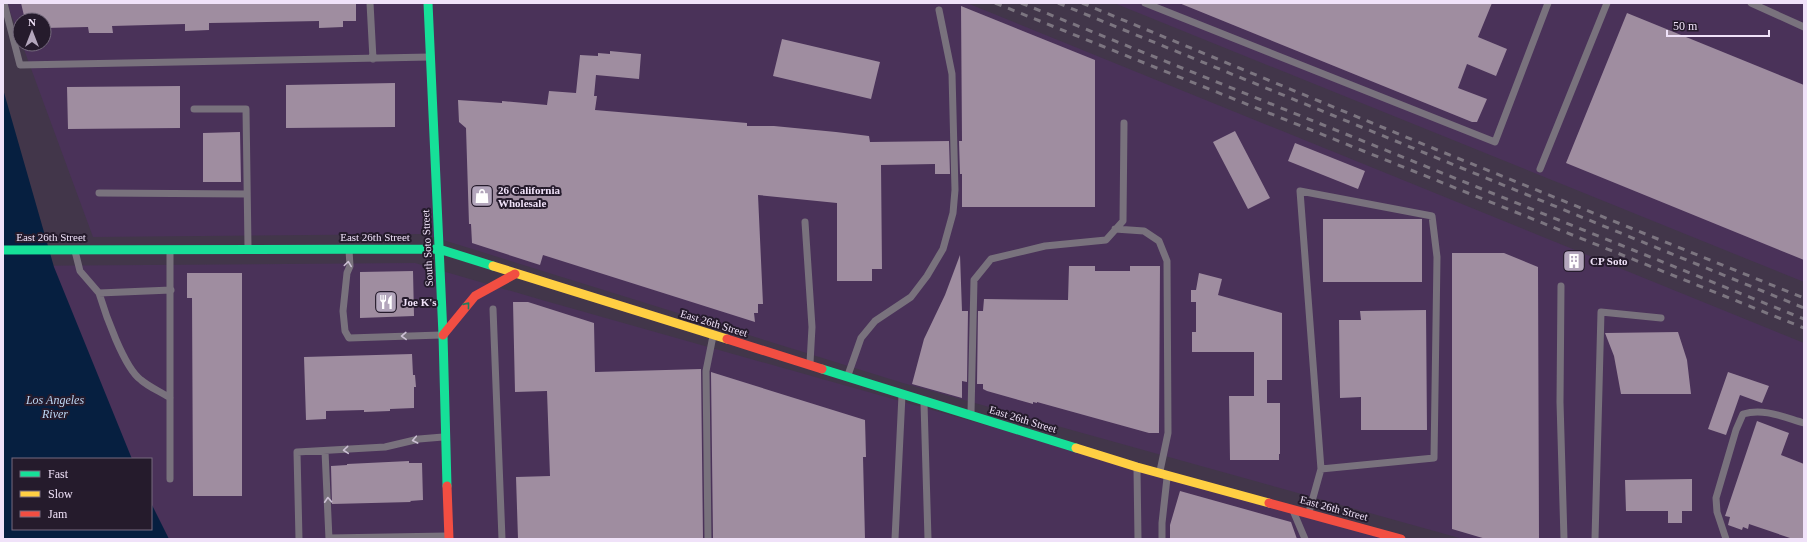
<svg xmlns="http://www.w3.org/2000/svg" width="1807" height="542" viewBox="0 0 1807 542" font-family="Georgia,serif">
	<rect width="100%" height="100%" fill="#42364a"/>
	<path fill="#4a3259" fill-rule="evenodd" d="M7,3H967L1804,343V539H1463L903,383L424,234L93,237L22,44H44V20H20V39Z
		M1114,3H1804V282Z
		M415,263L542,300L1389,539H3V266ZM13,459H151V529H13Z"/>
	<path fill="#061f40" d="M3,89L54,267L132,459H13V529H151V503L169,539H3Z"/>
	<path fill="#9f8da0" d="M21,3H348V4H356V21H343V27L319,28V21L209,23V30L185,31V24L112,26L113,33H89L88,27L44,28V20H25Z
		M1179,3H1492L1478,37L1507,49L1496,76L1467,64L1458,88L1487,99L1477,122H1472Z
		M961,6L1095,60V207H962V174H960L959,141H962Z
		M1627,13L1804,85V260L1566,163Z
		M782,39L880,62L871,99L773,76Z
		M610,51L641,54L639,79L596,75L594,96H597L595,110L747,123V126H774L836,132L869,136L870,142L949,141L950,174H935V164L881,165L882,269H872V281H837V203L758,195L763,304H758V313H754L755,322L543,255L540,265L472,243L471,224H469L466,128L459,122L458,100L502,103V101L547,105L549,91L576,93L580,55L598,56V53L610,54Z
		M395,83V127L286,128V85Z
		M180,86V128L68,129L67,87Z
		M1235,131L1270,198L1248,209L1213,142Z
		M240,132L241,182H203V133Z
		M1295,143L1365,171L1358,189L1288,161Z
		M1323,219H1422V282H1323Z
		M1452,253H1504L1538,267L1539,539H1486L1452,529Z
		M960,255L962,311H968L967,382L962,381V398L912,384L924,339L945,295Z
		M1069,266H1095V271H1130V266H1160L1159,433H1149L1037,402V403L1033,402V404L987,391L983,389V384H977L978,311H983L984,299L1068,300Z
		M413,271L414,316L360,318V272Z
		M187,273H242V496H193L192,298H187Z
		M1199,273L1222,279L1218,295L1282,313V380H1267V403H1280V454H1279V460H1230L1229,396H1254V352H1192V332H1196V302H1191V290H1196Z
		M513,302H528L594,323L595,372L701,369L703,539H518L516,477L550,476L547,391L515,392Z
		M1426,310L1427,430H1361V397L1340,398L1339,320H1361L1360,311Z
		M1678,332L1687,360L1691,394H1621L1614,356L1605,333Z
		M412,354L413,375H415L416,387H414V408L390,409V411L364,412V410L326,411V419L306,420L304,357Z
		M711,372L865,420L866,457H863L865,539H713Z
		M1728,372L1769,386L1762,403L1740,395L1726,435L1708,429Z
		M1757,421L1789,433L1781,455L1804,464V539H1793L1749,524L1748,529L1743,527L1742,530L1728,525L1730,517L1725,516Z
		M409,461V463H422L423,500L410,501L411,502L332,504L331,466L347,465V464Z
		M1692,479V511H1682V523H1668V511H1626L1625,480Z
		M1180,491L1291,522L1297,539H1170V525Z"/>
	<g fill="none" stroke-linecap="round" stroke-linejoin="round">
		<path stroke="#79727d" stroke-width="7" d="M4,3L20,65L430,57
			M370,3L373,59
			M1145,3L1495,142L1548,3
			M1751,3L1804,27
			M194,109H246L248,247
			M1540,169L1607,3
			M99,193L247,194
			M805,222L812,327L810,363
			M1115,229L1144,231L1159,241L1167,261L1168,433L1160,471
			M349,250L350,266L347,273L343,311L345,331L349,338L441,335
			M75,251L80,271L99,293
			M1561,286L1560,402L1564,539
			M493,309L502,539
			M848,375L861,338L875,321L911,297L927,276L943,249L953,213L955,190L952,74L939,10
			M170,398C161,392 149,387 141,380C124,368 105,313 99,293L171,290
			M924,403L928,539
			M971,413L974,280L991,259L1045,246L1106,240L1123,221L1124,123
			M325,451L329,539
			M1137,469L1138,539
			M170,479V251
			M1309,512L1321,469L1300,191L1432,216L1437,257L1434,458L1321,469
			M1294,513L1305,539
			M329,538L447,536
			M299,539L297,452L385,447L419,439L443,437
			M708,539L706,371L713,336
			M895,539L902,395
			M1162,539V523L1167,478
			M1595,539L1601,312L1661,318
			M1726,539L1717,512L1716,498L1736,430L1743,414C1764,408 1783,417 1804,423"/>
		<path stroke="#16e098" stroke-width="9" d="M428,3L443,335L447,486
			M3,250L439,249L493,266
			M822,369L1076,448"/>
		<path stroke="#ffcf43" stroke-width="9" d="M493,266L727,339
			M1076,448L1137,467L1269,503"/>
		<path stroke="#f24e42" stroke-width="9" d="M443,335L475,296L515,274
			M727,339L822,369
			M447,486L449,539
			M1269,503L1401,539"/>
		<path stroke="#7c7580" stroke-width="3" stroke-dasharray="7 7" stroke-linecap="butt" d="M995,3L1804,328
			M1021,3L1804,319
			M1058,3L1804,308
			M1082,3L1435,149L1804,298"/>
	</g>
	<defs><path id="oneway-chevron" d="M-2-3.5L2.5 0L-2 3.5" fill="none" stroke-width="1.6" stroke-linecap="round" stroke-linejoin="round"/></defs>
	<g stroke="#ccc0d4">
		<use href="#oneway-chevron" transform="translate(348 264) rotate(-82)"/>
		<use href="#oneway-chevron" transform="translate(404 336) rotate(178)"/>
		<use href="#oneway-chevron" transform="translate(415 440) rotate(169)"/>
		<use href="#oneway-chevron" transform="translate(346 450) rotate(175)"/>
		<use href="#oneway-chevron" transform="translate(328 500) rotate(-93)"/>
	</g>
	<use stroke="#1e7e62" href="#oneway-chevron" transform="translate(467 305) rotate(-51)"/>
	<defs>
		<g id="shop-square" transform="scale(1.15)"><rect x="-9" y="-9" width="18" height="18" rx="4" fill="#b3a6bc" stroke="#251b2c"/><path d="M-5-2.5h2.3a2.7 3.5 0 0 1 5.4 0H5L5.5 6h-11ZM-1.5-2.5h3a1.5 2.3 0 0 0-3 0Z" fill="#fff"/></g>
		<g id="building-square" transform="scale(1.15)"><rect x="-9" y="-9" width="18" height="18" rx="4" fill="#b3a6bc" stroke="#251b2c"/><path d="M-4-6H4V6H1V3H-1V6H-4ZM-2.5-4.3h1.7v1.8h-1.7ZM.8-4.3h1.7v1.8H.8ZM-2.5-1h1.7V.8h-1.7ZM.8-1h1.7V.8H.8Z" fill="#fff"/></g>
		<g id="restaurant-square" transform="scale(1.15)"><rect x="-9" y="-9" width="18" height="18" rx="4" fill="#b3a6bc" stroke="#251b2c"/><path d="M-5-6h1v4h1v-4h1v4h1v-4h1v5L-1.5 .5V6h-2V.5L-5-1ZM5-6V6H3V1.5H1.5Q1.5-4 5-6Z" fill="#fff"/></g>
	</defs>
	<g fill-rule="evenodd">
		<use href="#shop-square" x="482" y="196"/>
		<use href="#building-square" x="1574" y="261"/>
		<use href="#restaurant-square" x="386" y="302"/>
	</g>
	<g text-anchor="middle" stroke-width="4" stroke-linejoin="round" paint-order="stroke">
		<g font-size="11" font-weight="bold" fill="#f0e2f9" stroke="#251b2c" text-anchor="start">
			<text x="498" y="194">26 California<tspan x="498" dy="13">Wholesale</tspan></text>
			<text x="1590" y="265">CP Soto</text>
			<text x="402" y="306">Joe K's</text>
		</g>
		<g font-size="11" fill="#f0e2f9" stroke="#251b2c">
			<text x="51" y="241">East 26th Street</text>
			<text x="375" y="241">East 26th Street</text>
			<text transform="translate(427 248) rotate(-93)" y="4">South Soto Street</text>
			<text transform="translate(714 323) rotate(17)" y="4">East 26th Street</text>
			<text transform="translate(1023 419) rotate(17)" y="4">East 26th Street</text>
			<text transform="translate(1334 508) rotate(15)" y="4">East 26th Street</text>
		</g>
		<g font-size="12" font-style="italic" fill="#bbd5f2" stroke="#251b2c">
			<text x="55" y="404">Los Angeles<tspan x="55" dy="14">River</tspan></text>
		</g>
	</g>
	<rect width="1807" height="542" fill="none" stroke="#f0e2f9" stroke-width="8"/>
	<rect x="12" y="458" width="140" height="72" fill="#251b2c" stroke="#766b7e"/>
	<rect x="20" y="471" width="20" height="6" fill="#16e098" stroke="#766b7e"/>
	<text x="48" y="478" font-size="12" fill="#f0e2f9">Fast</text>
	<rect x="20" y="491" width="20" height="6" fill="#ffcf43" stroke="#766b7e"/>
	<text x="48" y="498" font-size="12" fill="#f0e2f9">Slow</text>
	<rect x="20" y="511" width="20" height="6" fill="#f24e42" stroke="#766b7e"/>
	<text x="48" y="518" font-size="12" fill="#f0e2f9">Jam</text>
	<g transform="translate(32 32)"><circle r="19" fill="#251b2c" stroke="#766b7e"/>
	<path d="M0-3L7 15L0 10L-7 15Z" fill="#b3a6bc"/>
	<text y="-6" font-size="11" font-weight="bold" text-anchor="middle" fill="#f0e2f9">N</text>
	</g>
	<path d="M1667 30v6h102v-6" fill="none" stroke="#f0e2f9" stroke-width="2"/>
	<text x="1673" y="30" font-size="12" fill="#f0e2f9" stroke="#251b2c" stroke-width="3" paint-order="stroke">50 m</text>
</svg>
